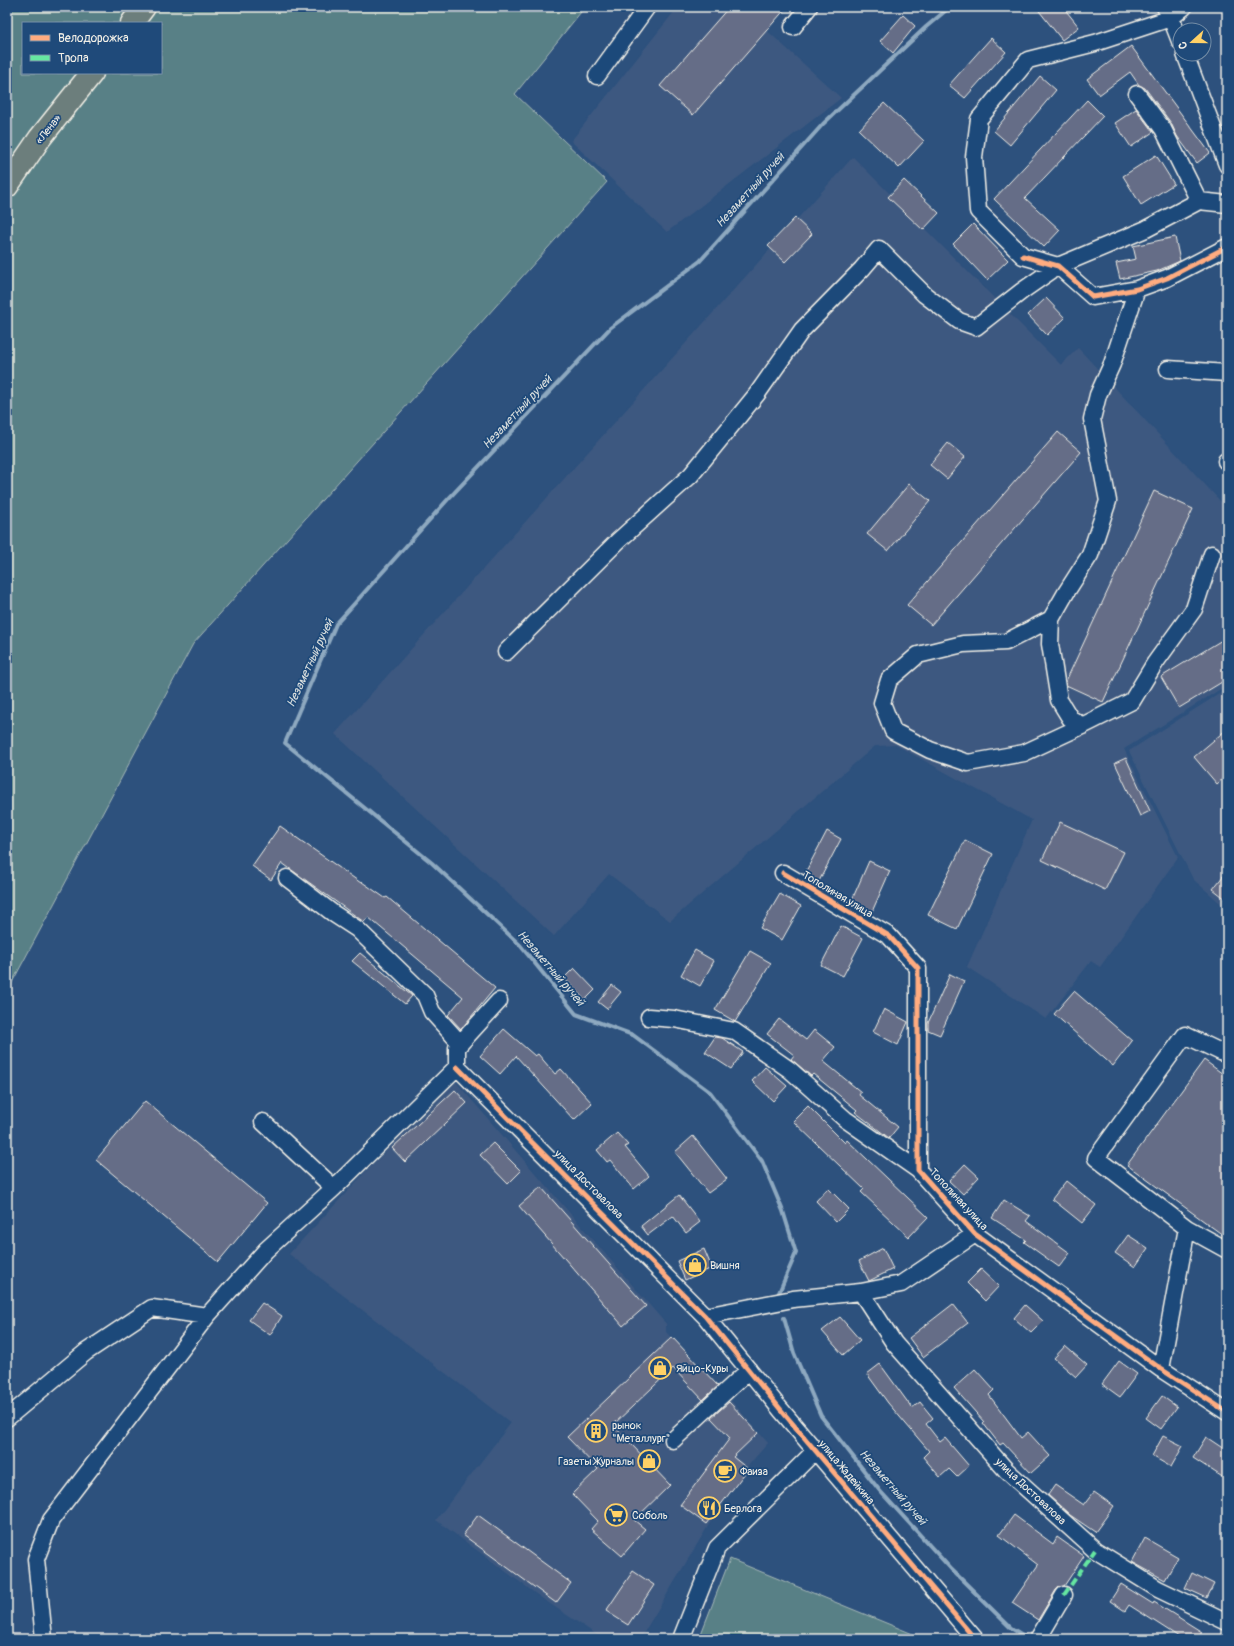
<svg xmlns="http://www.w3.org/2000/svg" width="1234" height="1646" viewBox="0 0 1234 1646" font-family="Pangolin,sans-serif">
	<rect width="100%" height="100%" fill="#2d517d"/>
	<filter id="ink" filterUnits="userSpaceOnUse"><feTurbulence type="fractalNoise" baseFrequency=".025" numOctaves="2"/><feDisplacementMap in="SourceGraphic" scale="8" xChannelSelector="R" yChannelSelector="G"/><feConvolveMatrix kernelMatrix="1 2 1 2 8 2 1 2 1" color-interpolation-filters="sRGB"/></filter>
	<g filter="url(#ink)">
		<path fill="#3e5980" d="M678,7H741L841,98L667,232L571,141Z
			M853,157L1061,365L1078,348L1222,503L1227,513V685L1124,749L1178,857L1100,967L1091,961L1046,1019L967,967L1032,820L896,745L875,746L670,921L609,874L554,936L335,734Z
			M1227,689V909L1193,879L1129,751Z
			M456,1082L666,1324V1332L720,1388L768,1443L746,1468L708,1526L640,1639H603L543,1599L436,1520L511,1423L289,1254L373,1164Z"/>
		<path fill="#598086" stroke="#a6b8b7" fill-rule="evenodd" d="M7,7H585L515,94L607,182L193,644L7,992ZM23,23H161V73H23Z
			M730,1559L925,1639H699Z"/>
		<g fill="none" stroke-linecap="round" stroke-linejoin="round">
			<path stroke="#8ea9c0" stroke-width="4" d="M778,1295L796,1253L783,1211L762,1161L710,1092L633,1035L576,1014L520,945L432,863L285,743L336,624L450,497L610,328L700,261L823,124L926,27L950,7
				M784,1318L794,1353L821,1416L880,1491L952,1570L1011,1628L1029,1639"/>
		</g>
		<path fill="#656d87" stroke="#f4f1e8" d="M729,7H787L693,115L660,86Z
			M1036,7H1063L1079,27L1062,40Z
			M903,15L915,26L893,53L880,41Z
			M991,38L1006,52L965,98L949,85Z
			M1131,46L1210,153L1197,163L1177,136L1171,123L1145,88L1139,85L1130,72L1099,95L1087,79Z
			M1040,76L1056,90L1010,145L994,131Z
			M1087,100L1103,116L1025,198L1060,230L1044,247L994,199Z
			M884,103L924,141L899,168L859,130Z
			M1136,109L1153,132L1131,147L1115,123Z
			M1156,155L1174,184L1141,205L1123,176Z
			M904,180L939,213L923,230L888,197Z
			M795,218L812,234L785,262L768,246Z
			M973,224L1008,260L987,280L953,244Z
			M1175,237L1180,261L1157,271L1120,279L1116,263L1136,259L1133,246Z
			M1046,298L1065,318L1047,335L1028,315Z
			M1058,432L1081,452L931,625L907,605Z
			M948,443L965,457L947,479L930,465Z
			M909,484L930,501L888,551L867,534Z
			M1154,491L1193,509L1103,702L1066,685V681Z
			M1227,637V679L1179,708L1161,677Z
			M1227,729V775L1217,784L1194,757Z
			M1126,758L1150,811L1140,816L1115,763Z
			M1060,822L1124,852L1105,890L1042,860Z
			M280,826L361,883L362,882L385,898L387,897L495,988L461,1029L448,1015L463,997L368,917L364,922L282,863L271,880L252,866Z
			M827,831L841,839L818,883L804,875Z
			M965,840L993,854L957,929L928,915Z
			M869,861L890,871L871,914L851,902Z
			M1227,871V900L1213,889Z
			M780,894L801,906L782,940L760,928Z
			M841,926L863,938L843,976L821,965Z
			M695,950L714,961L700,986L681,975Z
			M750,951L771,963L735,1022L734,1021L715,1010Z
			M360,953L412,996L405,1004L352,961Z
			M574,968L595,990L585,1000L564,978Z
			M950,974L964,981L940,1035L928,1030V1023Z
			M612,985L621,992L607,1009L598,1002Z
			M1074,991L1132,1041L1113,1066L1054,1014Z
			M884,1009L908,1022L898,1045L873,1032Z
			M779,1019L806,1040L814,1030L835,1047L823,1061L861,1092L859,1095L898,1127L889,1138L855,1112L857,1110L813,1074L811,1076L791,1059L794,1055L767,1034Z
			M504,1029L535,1056L538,1054L555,1074L561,1069L592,1103L574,1120L516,1056L500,1074L480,1056Z
			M715,1037L722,1038L743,1052L731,1069L705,1052Z
			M1204,1060L1227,1077V1238L1127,1165Z
			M765,1067L787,1086L773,1101L752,1081Z
			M455,1090L467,1103L405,1162L392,1148Z
			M145,1101L267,1203L218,1262L96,1160Z
			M808,1106L845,1143L847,1140L928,1217L909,1237L861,1192L864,1189L793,1121Z
			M617,1133L628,1145L625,1147L649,1176L634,1189L610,1160L607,1162L597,1150Z
			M693,1136L727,1179L708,1193L675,1152Z
			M493,1143L521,1171L508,1184L480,1155Z
			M965,1164L979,1177L963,1194L949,1181Z
			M1066,1181L1096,1205L1082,1223L1052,1199Z
			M541,1187L646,1306L623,1326L519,1206Z
			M828,1188L849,1209L836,1222L816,1201Z
			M679,1195L700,1222L686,1233L673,1216L648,1235L641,1226Z
			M1004,1200L1030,1216L1026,1221L1070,1253L1059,1267L1024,1242L1026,1240L992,1218Z
			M1128,1235L1148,1248L1135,1267L1115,1253Z
			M883,1248L893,1269L869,1281L859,1261Z
			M704,1249L712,1268L685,1280L677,1261Z
			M981,1269L999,1286L985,1301L967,1283Z
			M262,1303L282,1316L270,1335L249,1320Z
			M953,1304L968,1323L923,1357L909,1338Z
			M1025,1305L1043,1321L1031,1333L1014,1318Z
			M840,1317L860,1340L843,1355L822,1331Z
			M672,1337L718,1386L703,1400L673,1368L613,1425L670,1485L634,1520L645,1529L622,1556L591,1529L598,1521L572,1494L598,1469L567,1437Z
			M1065,1346L1087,1365L1076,1377L1054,1358Z
			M1119,1361L1137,1374L1120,1397L1102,1384Z
			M880,1364L912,1408L920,1402L933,1418L926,1424L940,1442L945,1438L969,1466L957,1477L949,1469L940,1477L923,1457L929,1451L888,1403L867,1374Z
			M975,1369L994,1390L989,1395L1021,1438L1028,1432L1050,1456L1031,1473L1003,1443L1000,1445L983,1423L984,1422L954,1388Z
			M1162,1396L1177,1407L1161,1429L1146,1418Z
			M729,1402L758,1433L733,1457L748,1469L706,1524L680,1505L730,1438L711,1418Z
			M1163,1436L1183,1446L1171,1467L1152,1456Z
			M1206,1437L1227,1451V1480L1193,1458Z
			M1055,1485L1084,1505L1094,1492L1114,1506L1095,1532L1070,1515L1048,1495Z
			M478,1515L571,1583L556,1603L463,1535Z
			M1014,1515L1053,1544L1057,1537L1084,1556L1064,1586L1059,1587L1056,1590L1038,1620L1012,1603L1038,1565L999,1535Z
			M1145,1538L1178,1557L1165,1580L1132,1562Z
			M633,1571L654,1585L628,1625L606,1611Z
			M1192,1573L1214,1584L1207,1598L1185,1588Z
			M1121,1584L1153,1604L1154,1602L1202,1632L1198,1639H1182L1129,1605L1125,1611L1110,1601Z"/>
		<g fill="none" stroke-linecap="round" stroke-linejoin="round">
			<g stroke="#f4f1e8" stroke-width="19">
				<path id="minor" d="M1165,7L1171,18L1180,41
					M1184,7L1171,18L1095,43L1028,60L979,119L974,157L978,211L1023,256L1058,266L1093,297L1137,289L1167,278L1227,247
					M793,27L809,7
					M1185,54L1227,165
					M597,76L647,7
					M1137,94L1163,129L1199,201L1227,204
					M1137,289L1112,364L1098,395L1092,419L1108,501L1090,555L1067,591L1051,619L1050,644L1059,700L1070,718L1082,726L1132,701L1155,663L1194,609L1212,554
					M1168,369L1227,373
					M1226,461H1227
					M1051,619L1006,642L963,644L918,655L889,680L882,703L893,731L930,750L968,763L1024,753L1082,726
					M506,652L618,541L691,475L757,394L802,330L862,269L879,249L925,295L959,321L976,327L1022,291L1058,266L1146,229L1199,201
					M783,873L889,936L918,968V1170L975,1234L1161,1369L1227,1412
					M287,878L334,914L357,929L425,995L432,1012L460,1043
					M649,1017L674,1019L734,1031L790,1070L845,1119L918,1170
					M1227,1055L1185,1035L1096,1158L1187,1228L1227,1250
					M457,1067L705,1316L781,1410L975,1639
					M263,1122L334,1188
					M861,1292L894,1343L1006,1470L1095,1550L1158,1589L1227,1622
					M705,1316L793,1299L861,1292L901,1284L975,1234
					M1161,1369L1187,1228
					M7,1418L86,1352L152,1308L207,1316L266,1250L334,1188L457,1067V1047L499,1001
					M673,1440L749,1370
					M44,1639L36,1559L51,1520L207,1316
					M681,1639L717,1548L815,1451
					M1038,1639L1064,1595"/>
			</g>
			<g stroke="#f4f1e8" stroke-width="25">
				<path id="highway" d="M132,23L144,7
					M7,186L40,138L92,73"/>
			</g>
			<use href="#minor" stroke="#1f4a7a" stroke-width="16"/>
			<use href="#highway" stroke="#6c7e7c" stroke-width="22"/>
			<path stroke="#66e7a1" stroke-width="4" stroke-dasharray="8 4" stroke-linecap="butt" d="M1064,1595L1095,1550"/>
			<g stroke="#1f4a7a" stroke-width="8">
				<path id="cycleway" d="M1023,256L1058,266L1093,297L1137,289L1167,278L1227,247
					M783,873L889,936L918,968V1170L975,1234L1161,1369L1227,1412
					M457,1067L705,1316L781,1410L975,1639"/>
			</g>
			<use href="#cycleway" stroke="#ffac80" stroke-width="5"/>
		</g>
	</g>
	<defs>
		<g id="shop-ring" transform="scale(1.15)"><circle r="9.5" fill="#1f4a7a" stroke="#ffd166" stroke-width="1.5"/><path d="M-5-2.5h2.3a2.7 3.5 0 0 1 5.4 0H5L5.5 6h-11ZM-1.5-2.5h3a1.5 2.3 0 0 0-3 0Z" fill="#ffd166"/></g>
		<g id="building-ring" transform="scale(1.15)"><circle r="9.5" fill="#1f4a7a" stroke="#ffd166" stroke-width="1.5"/><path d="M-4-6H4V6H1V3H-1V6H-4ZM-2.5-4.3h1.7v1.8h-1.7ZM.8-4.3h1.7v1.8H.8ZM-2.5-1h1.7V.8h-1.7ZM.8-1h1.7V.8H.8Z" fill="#ffd166"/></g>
		<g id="cafe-ring" transform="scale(1.15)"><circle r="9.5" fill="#1f4a7a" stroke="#ffd166" stroke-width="1.5"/><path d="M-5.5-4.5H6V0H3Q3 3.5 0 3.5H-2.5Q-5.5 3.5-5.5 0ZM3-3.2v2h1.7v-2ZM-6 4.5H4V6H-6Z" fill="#ffd166"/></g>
		<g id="restaurant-ring" transform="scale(1.15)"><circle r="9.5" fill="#1f4a7a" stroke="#ffd166" stroke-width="1.5"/><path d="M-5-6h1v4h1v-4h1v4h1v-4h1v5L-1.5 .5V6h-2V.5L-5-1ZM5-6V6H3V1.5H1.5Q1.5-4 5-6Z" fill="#ffd166"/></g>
		<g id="supermarket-ring" transform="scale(1.15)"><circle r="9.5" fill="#1f4a7a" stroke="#ffd166" stroke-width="1.5"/><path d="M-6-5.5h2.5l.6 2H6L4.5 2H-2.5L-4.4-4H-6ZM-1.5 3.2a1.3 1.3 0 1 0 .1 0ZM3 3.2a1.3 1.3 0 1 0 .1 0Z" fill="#ffd166"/></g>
	</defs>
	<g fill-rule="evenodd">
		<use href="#shop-ring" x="695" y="1265"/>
		<use href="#shop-ring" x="660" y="1368"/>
		<use href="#building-ring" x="596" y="1431"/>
		<use href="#shop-ring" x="649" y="1461"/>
		<use href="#cafe-ring" x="725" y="1471"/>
		<use href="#restaurant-ring" x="709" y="1508"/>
		<use href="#supermarket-ring" x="616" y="1515"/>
	</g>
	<g text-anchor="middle" stroke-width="3.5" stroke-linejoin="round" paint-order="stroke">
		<g font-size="11" fill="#f4f1e8" stroke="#1f4a7a">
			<text transform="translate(48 129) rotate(-52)" y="4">«Лена»</text>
			<text transform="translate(838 894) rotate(31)" y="4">Тополиная улица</text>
			<text transform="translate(589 1184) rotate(45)" y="4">улица Достовалова</text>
			<text transform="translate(959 1199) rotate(47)" y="4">Тополиная улица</text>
			<text transform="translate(847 1472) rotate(50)" y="4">улица Жадейкина</text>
			<text transform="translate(1031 1491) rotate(43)" y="4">улица Достовалова</text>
		</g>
		<g font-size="11" fill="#f4f1e8" stroke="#1f4a7a" text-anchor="start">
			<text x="710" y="1269">Вишня</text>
			<text x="676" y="1372">Яйцо-Куры</text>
			<text x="612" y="1429">рынок<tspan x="612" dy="13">"Металлург"</tspan></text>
			<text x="634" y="1465" text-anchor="end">Газеты Журналы</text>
			<text x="740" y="1475">Фаиза</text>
			<text x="724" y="1512">Берлога</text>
			<text x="632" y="1519">Соболь</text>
		</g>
		<g font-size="12" font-style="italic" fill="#dadfde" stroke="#1f4a7a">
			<text transform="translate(750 190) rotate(-48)" y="4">Незаметный ручей</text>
			<text transform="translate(517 412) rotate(-47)" y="4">Незаметный ручей</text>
			<text transform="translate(310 663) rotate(-65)" y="4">Незаметный ручей</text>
			<text transform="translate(551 968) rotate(49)" y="4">Незаметный ручей</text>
			<text transform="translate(893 1487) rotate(49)" y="4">Незаметный ручей</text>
		</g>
	</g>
	<rect width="1234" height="1646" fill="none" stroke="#1f4a7a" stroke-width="24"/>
	<rect x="12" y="12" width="1210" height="1622" fill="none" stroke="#f4f1e8" stroke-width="1.5" filter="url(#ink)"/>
	<rect x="22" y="22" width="140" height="52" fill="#1f4a7a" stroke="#748da6"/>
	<rect x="30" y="35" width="20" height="6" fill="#ffac80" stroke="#748da6"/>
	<text x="58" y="42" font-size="12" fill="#f4f1e8">Велодорожка</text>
	<rect x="30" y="55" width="20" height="6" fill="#66e7a1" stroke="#748da6"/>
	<text x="58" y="62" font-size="12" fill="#f4f1e8">Тропа</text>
	<g transform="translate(1192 42) rotate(249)"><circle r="19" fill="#1f4a7a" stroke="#748da6"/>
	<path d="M0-3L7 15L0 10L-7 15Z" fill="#ffd166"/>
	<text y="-6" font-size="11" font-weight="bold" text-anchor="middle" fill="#f4f1e8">С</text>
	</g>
</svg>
